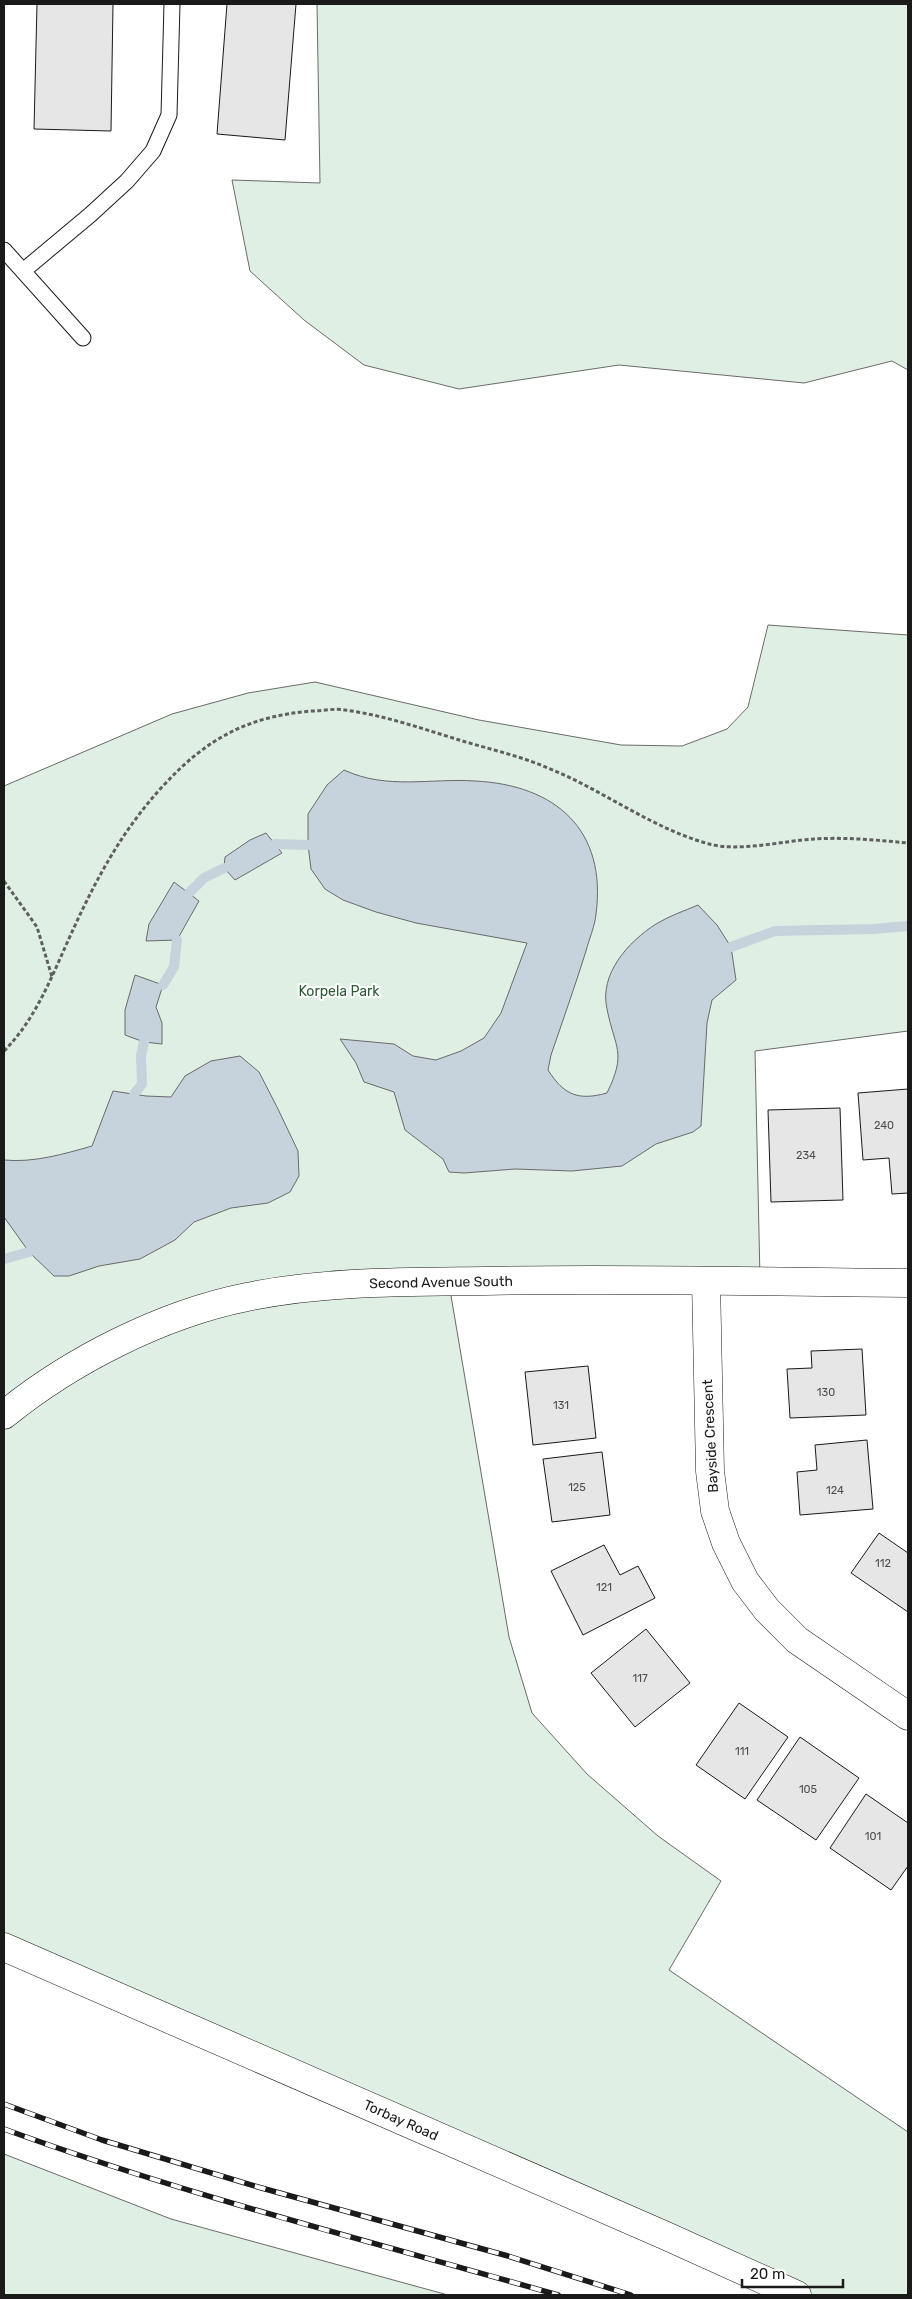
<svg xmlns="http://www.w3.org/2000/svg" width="912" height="2299" viewBox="0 0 912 2299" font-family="Rubik,sans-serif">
	<rect width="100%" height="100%" fill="#fff"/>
	<path fill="#e0efe3" stroke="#6a6a6a" d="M317,4H908V370L892,361L804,383L619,365L459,389L364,365L304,320L250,271L232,180L320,183Z
		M768,625L908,635V1031L755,1051L760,1278L449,1284L509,1637L532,1713L587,1774L658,1836L721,1881L669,1970L908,2132V2295H791L4,1950V786L172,714L248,693L315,682L479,720L621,745L682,746L727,729L748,707Z
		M4,2154L171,2219L448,2295H4Z"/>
	<path fill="#c6d2dc" stroke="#6a6a6a" d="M344,770C387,790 430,778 475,781C556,785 607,830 596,914C595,926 589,939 586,951C575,986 563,1020 551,1055L548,1070C564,1095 578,1101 607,1093C627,1052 615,1049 607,1009C599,974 628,942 656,924C669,916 684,911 698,905L717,925L731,947L736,980L712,1000L707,1023L701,1126L693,1132L656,1144L622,1166L572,1171L515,1169L464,1173L449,1172L443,1159L405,1130L394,1092L364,1082L356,1063L340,1039L394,1044L413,1056L436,1060L461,1051L484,1038L501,1013L527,943L416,923L376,912L343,900L325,889L311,869L308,845V814L327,785Z
		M266,833L282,853L235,880L224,868L225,857L250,840Z
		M174,882L199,901L177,940L146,941L149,924Z
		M135,975L163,985L156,1007L162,1023V1044L144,1042L125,1035V1010Z
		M240,1056L259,1072L277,1107L298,1151L299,1176L290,1192L268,1203L231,1208L194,1222L175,1240L140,1259L99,1266L69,1276H54L29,1252L4,1217V1160C33,1163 64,1154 92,1146L113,1091L146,1096L171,1097L185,1076L211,1061Z"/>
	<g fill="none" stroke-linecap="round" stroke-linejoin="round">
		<path stroke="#c6d2dc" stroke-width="10" d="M275,844L308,845
			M189,893L204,878L224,868
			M731,947L775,931L873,929L908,926
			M163,985L174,967L177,940
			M134,1094L142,1084L141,1056L144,1042
			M4,1259L29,1252"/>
	</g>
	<path fill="#e6e6e6" stroke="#1a1a1a" d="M37,4H113L111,131L34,129Z
		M227,4H296L285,140L217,134Z
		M908,1089V1193L892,1194L889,1158L863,1160L858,1093Z
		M840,1108L843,1200L771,1202L768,1110Z
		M862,1349L866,1415L790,1418L787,1369L812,1368L811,1351Z
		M588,1366L596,1438L533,1445L525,1372Z
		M867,1440L873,1509L800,1515L797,1472L817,1470L815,1445Z
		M602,1452L610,1515L552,1522L543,1459Z
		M879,1533L908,1553V1612L851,1573Z
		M604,1545L620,1575L638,1566L655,1598L583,1635L551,1571Z
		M646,1629L690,1683L635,1727L591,1673Z
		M739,1703L788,1737L745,1799L696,1765Z
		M800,1737L859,1778L816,1840L757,1800Z
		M866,1794L908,1823V1866L891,1890L830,1848Z"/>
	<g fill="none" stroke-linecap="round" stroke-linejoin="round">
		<g stroke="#1a1a1a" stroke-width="17">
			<path id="service" d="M4,250L83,338
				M23,271L90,215L127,181L153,151L169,115L172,4"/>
		</g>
		<g stroke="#1a1a1a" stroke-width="29">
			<path id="minor" d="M706,1281L710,1471L715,1511L726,1543L745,1581L767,1610L797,1640L908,1716
				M4,1947L664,2235L797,2295"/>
		</g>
		<g stroke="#1a1a1a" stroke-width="29">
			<path id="tertiary" d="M4,1415C70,1361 162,1314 247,1297C324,1281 406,1282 485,1281C626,1278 767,1282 908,1283"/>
		</g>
		<path stroke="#5f5f5f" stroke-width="3" stroke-dasharray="4 2.5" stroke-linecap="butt" d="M4,881L37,927L52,977
			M4,1051C37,1018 53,973 72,932C96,879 123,829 163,786C206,739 248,716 312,711C323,711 335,708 345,710C382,715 417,727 453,738C484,748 518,755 548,768C603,790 651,828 709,844C738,852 783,841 814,839C845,837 877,840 908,843"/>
		<use href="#service" stroke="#fff" stroke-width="15"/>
		<use href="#minor" stroke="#fff" stroke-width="28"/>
		<use href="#tertiary" stroke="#fff" stroke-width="28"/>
		<g stroke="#1a1a1a" stroke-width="5.5">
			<path id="rail" d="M4,2104L102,2140L258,2187L508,2256L631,2295
				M4,2129C185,2195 373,2242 558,2295"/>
		</g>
		<use href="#rail" stroke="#fff" stroke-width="4" stroke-dasharray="11" stroke-linecap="butt"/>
	</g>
	<g text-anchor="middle" stroke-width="4" stroke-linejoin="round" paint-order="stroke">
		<g font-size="11" fill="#4d4d4d">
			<text x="884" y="1129">240</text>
			<text x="806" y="1159">234</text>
			<text x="826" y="1396">130</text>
			<text x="561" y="1409">131</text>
			<text x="577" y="1491">125</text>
			<text x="835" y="1494">124</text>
			<text x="883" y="1567">112</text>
			<text x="604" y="1591">121</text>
			<text x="640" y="1682">117</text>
			<text x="742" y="1755">111</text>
			<text x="808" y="1793">105</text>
			<text x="873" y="1840">101</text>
		</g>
		<g font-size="14" fill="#2b5a34" stroke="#fff">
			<text x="339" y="996">Korpela Park</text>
		</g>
		<g font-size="14" fill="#1a1a1a" stroke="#fff">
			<text transform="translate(441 1282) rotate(-1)" y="5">Second Avenue South</text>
			<text transform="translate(710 1436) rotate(-93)" y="5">Bayside Crescent</text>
			<text transform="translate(401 2120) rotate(24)" y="5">Torbay Road</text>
		</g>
	</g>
	<rect width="912" height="2299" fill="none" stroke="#1a1a1a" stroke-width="10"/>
	<path d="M742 2279v8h101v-8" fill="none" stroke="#1a1a1a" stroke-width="2.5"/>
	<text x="750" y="2279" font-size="15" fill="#1a1a1a" stroke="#ffffff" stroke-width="4" paint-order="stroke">20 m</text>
</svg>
